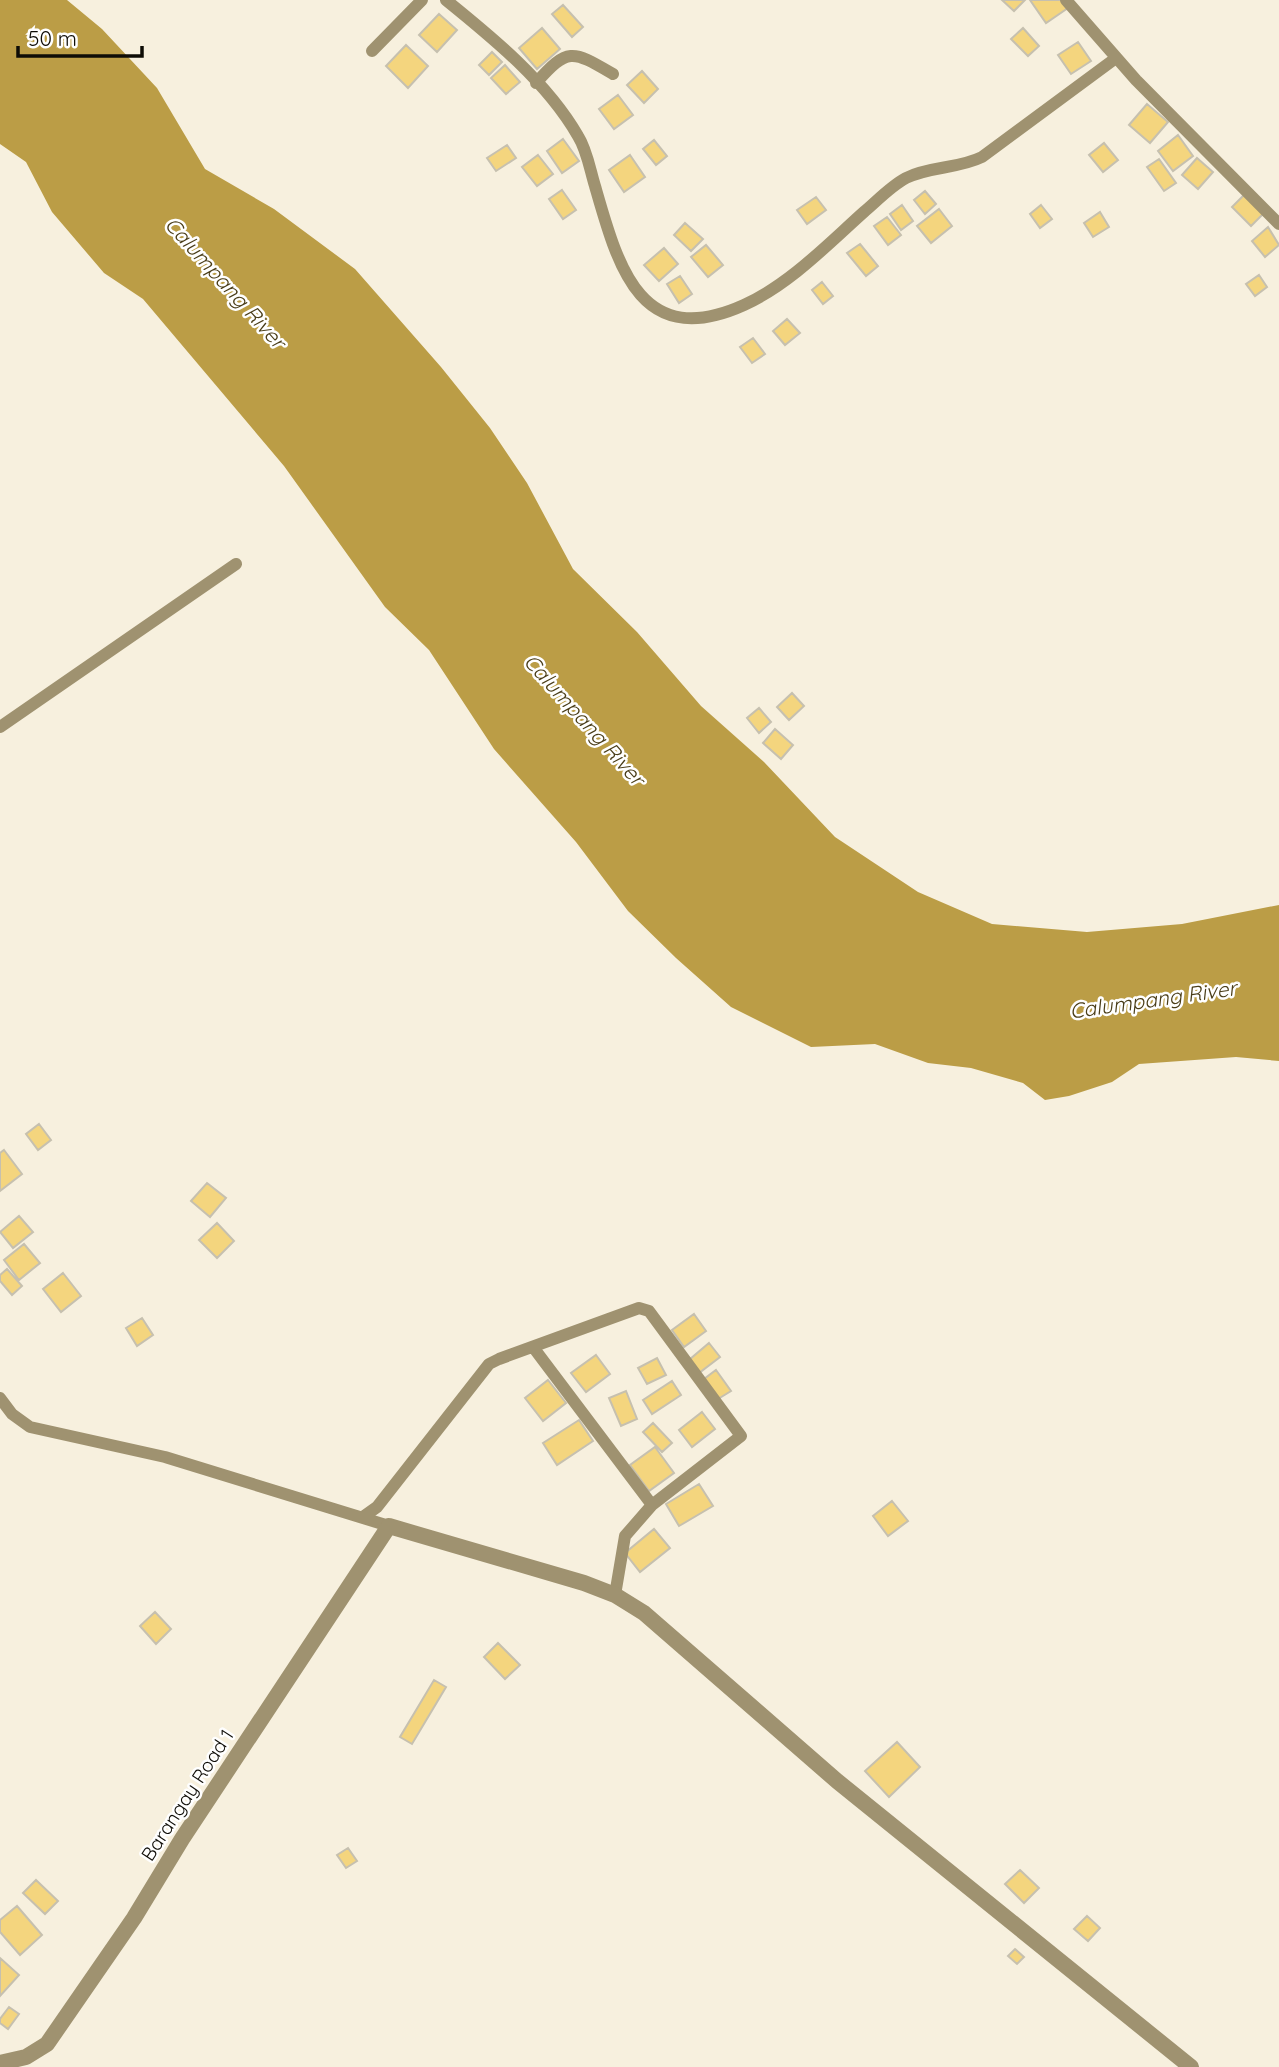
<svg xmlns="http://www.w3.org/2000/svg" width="1279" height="2067" viewBox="0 0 1279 2067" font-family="Quicksand,sans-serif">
	<rect width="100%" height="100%" fill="#f7f0de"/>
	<path fill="#bb9d46" d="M0,0H67L102,29L157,88L205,169L274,209L355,269L441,367L490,428L527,483L573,569L637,632L701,706L764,762L835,837L918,892L992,924L1087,932L1182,924L1279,905V1061L1236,1057L1139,1064L1112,1082L1069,1096L1045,1100L1023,1083L971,1068L928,1063L875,1044L811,1047L731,1007L676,958L628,911L576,842L494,749L429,650L385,607L284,466L143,299L104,273L52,212L26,162L0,144Z"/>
	<path fill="#f4d57e" stroke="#c6c0af" stroke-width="2" d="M1002,0H1025L1014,11Z
		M1030,0H1063L1068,8L1046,23Z
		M563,5L583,27L572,37L552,14Z
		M439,14L457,30L437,52L419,35Z
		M542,28L560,49L537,69L519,48Z
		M1023,28L1039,46L1028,56L1011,39Z
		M1078,42L1091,61L1071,74L1058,55Z
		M406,45L428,66L408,88L386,66Z
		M492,52L502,62L489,75L479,65Z
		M505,65L520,82L506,94L491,78Z
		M642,71L658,89L644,103L627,85Z
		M618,95L633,115L614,129L599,109Z
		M1147,104L1168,122L1150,143L1129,125Z
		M1178,135L1193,156L1173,171L1158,151Z
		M563,139L579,161L562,173L547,151Z
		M654,140L667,156L656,165L643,149Z
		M1104,143L1118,160L1103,172L1089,155Z
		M507,145L516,158L496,171L487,158Z
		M538,155L553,174L537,186L522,167Z
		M630,155L645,177L624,192L609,170Z
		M1197,158L1213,172L1198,189L1182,175Z
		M1159,159L1176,183L1164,191L1147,167Z
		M562,190L576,210L563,219L549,199Z
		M925,191L936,204L925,214L914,200Z
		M1246,193L1265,212L1251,226L1232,207Z
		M816,197L826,210L807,224L797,210Z
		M902,205L913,221L901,230L890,214Z
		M1041,205L1052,219L1040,228L1030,214Z
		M939,209L952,226L931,243L917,226Z
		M1100,212L1109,227L1093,237L1084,223Z
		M887,217L901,235L888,245L874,226Z
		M685,223L703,239L691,251L674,235Z
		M1268,227L1279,245L1265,257L1252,241Z
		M860,244L878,266L866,276L847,253Z
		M706,245L723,265L708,277L691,257Z
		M664,248L678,264L659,281L644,265Z
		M1259,275L1267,287L1255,296L1246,284Z
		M680,276L692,294L679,303L667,284Z
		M822,282L833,296L823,304L812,290Z
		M787,319L800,333L785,345L773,331Z
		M753,338L765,354L752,363L740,347Z
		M792,693L804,706L789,720L777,707Z
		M759,708L771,722L759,733L747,718Z
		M775,729L793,745L781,759L763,743Z
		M39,1124L51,1140L38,1150L26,1134Z
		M4,1150L22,1174L0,1191V1153Z
		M207,1183L226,1198L210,1217L191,1201Z
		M19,1216L33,1232L13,1248L0,1232Z
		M217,1223L234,1241L217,1258L199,1240Z
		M24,1244L40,1263L19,1280L4,1260Z
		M7,1269L22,1286L12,1295L0,1281V1275Z
		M63,1273L81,1296L61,1312L43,1289Z
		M694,1314L706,1331L684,1347L672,1330Z
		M142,1318L153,1335L137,1346L126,1328Z
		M709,1343L720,1357L699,1373L689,1360Z
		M596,1355L610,1374L586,1392L571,1373Z
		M657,1358L666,1375L647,1384L638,1368Z
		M716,1370L731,1391L718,1399L704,1379Z
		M548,1380L566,1403L543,1421L525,1398Z
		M672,1381L681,1395L652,1414L643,1400Z
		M626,1391L637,1419L621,1426L609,1398Z
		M702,1412L715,1429L692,1447L679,1430Z
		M579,1420L593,1441L557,1465L543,1443Z
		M653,1423L672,1443L662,1452L643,1432Z
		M655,1447L674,1473L649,1491L630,1465Z
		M699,1484L713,1506L679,1526L666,1504Z
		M892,1501L908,1521L888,1536L873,1516Z
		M654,1529L670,1548L640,1572L625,1553Z
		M155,1612L171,1629L156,1644L140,1626Z
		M498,1643L520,1665L505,1679L484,1657Z
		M434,1680L446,1687L412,1744L400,1737Z
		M897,1742L920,1767L889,1797L865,1771Z
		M348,1848L357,1861L346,1868L337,1855Z
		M1020,1870L1039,1888L1024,1903L1005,1884Z
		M36,1880L58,1901L45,1914L23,1893Z
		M17,1906L42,1935L20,1955L0,1932V1920Z
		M1087,1916L1100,1928L1088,1941L1074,1929Z
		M1015,1949L1024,1957L1017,1964L1008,1956Z
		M0,1958L19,1975L0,1996Z
		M9,2007L19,2014L8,2029L0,2023V2019Z"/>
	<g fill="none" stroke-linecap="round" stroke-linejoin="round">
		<path stroke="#9f9270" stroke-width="12" d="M446,0C493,38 547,82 578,136C587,150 590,170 595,186C618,266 640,352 744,305C790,284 828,244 865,211C878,200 891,186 906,178C930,166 958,169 982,157L1116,58
			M1066,0L1136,80L1279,224
			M372,51L422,0
			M536,83C568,47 572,50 613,74
			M0,727L236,564
			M0,1398L12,1414L30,1427L165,1457L389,1526
			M363,1517L377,1507L489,1364L499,1359L639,1308L649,1311L741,1436L652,1505L533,1347
			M615,1595L625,1536L652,1505"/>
		<path stroke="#9f9270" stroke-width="16" d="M0,2063L26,2057L47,2044L134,1918L182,1839L389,1526L584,1583L615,1595L644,1613L837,1781L1191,2067"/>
	</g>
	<g text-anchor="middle" stroke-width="5" stroke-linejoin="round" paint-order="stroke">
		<g font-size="19" fill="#0e0c06" stroke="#fff">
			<text transform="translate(187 1795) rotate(-57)" y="7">Barangay Road 1</text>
		</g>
		<g font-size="21" font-style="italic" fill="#4a3d18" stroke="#fff">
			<text transform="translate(225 283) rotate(48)" y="7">Calumpang River</text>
			<text transform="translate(584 720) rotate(48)" y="7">Calumpang River</text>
			<text transform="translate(1153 1000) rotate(-8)" y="7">Calumpang River</text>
		</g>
	</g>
	<path d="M18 46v10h124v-10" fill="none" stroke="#0e0c06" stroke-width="3.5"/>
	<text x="28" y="46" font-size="21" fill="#0e0c06" stroke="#ffffff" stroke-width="5" paint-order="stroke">50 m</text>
</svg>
